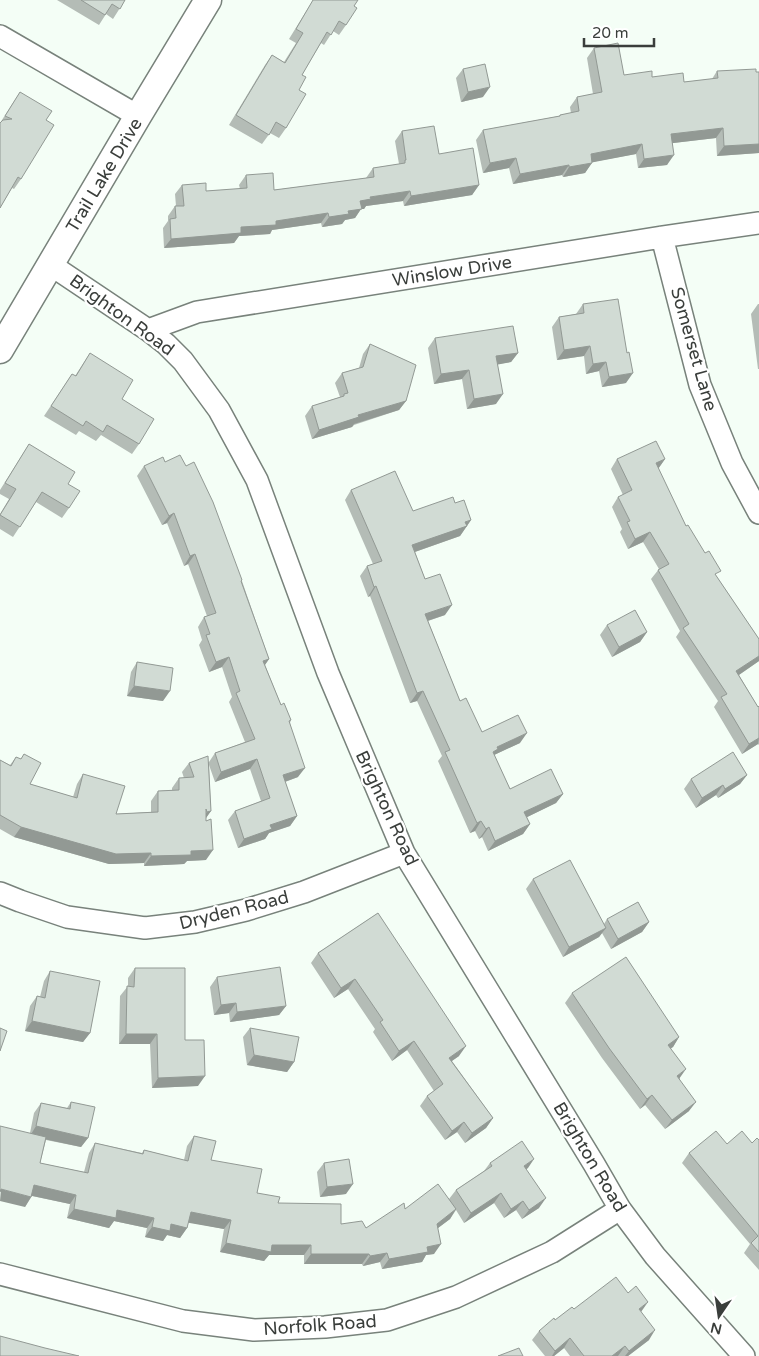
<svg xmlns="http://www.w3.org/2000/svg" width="759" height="1356" viewBox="0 0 759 1356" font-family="'Varela Round',sans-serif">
	<rect width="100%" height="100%" fill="#f4fef6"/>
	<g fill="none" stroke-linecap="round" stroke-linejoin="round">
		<g stroke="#78827b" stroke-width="24">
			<path id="minor" d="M0,36L138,116
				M662,237L700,385L732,463L759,513
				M51,265L148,330L166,344L183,361L219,410L257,480L328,673L404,853L594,1164L620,1209L655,1256L744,1356
				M148,330L197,312L662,237L759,223
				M0,893L20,901L67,917L145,928L195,922L246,910L304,892L404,853
				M0,1274L183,1321L254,1330L325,1327L387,1320L456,1297L552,1252L620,1209"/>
		</g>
		<g stroke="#78827b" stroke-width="29">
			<path id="tertiary" d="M0,350L138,116L208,0"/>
		</g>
		<use href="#minor" stroke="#fff" stroke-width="21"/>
		<use href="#tertiary" stroke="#fff" stroke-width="26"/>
	</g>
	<path fill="#b4bcb6" d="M57,0H125L113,19L106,14L99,25Z
		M313,0H358L354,6L346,25L339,35L333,31L324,45L321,43L302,75L299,90L286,128L279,138L270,133L262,144L229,125L265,65L272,55L284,62L296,43L289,39Z
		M594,48L624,75L652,77L684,82L712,79L717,71L759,72V153L717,156L716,138L673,143L667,165L638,168L636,154L592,162L585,173L563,177L562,175L513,184L509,168L483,173L476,140L483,130L559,116L560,115L571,113L570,107L577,97L593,94L587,58Z
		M463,69L483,97L461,102L456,78Z
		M20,92L46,120L21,179L14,189L12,188L0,208V123Z
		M402,131L439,154L479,185L472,195L404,206L403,201L366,206L364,209H361L355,218L345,220L342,224L322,227L321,223L272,230L270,234L239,236L234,243L164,248L163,228L168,221V216L175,206H176L175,194L182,185L206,191L240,189L239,185L246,175L274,190L366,178L373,168L399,164L395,141Z
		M583,304L626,383L602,387L599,371L586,374L584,356L557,360L552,327L559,317L576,314Z
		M758,304H759V369H758L751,314Z
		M435,338L518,353L511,362L498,364L496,404L467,409L462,379L434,384L428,348Z
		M370,344L406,401L399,410L354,425L352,427L312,439L305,416L312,406L340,397L335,383L342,373L359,368L363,354Z
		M90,353L122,399L139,444L132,454L101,435L96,441L79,431L76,435L44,416L72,374L75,376Z
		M29,444L68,484L69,508L62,518L36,502L13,537L0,529V514L9,499L0,494V490Z
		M617,459H665L658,469L686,526L717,577L759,639V661L739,675L758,707L759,706V745L758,744L742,754L714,707L718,701L676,637L680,631L651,579L659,569L643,542L628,549L620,532L622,529L612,507L618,497L623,495L611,469Z
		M165,462L242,580V581L269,659L265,665L281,705L291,720L290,723L298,777L285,782L297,816L290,826L269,833L265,839L238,848L228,820L235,811L261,801L250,769L215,782L209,765L211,811L206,817V860L187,861L184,864L144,866V863L109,864L14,837L0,829V760L10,765L16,757L21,759L24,754L30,784L73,797L77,784L83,774L116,814L151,812V801L158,791L172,790V788L179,778H184L182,772L189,763L209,762L215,753L245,742L229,702L232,697L222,667L209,672L199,645L202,640L198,627L204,617L207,616L188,564L184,566L167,523L162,525L137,476L144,466Z
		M351,490L413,511L455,503L471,520L460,536L415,552L425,579L445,615L428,621L460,701L482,732L520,743L494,755L510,789L563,794L556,803L527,817L530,824L523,834L488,851L482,837L479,839L475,831L470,833L438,761L442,756L417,701L410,703L370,596L368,597L360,576L367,566L373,564L345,500Z
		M607,625L647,632L640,642L612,657L600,635Z
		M137,662L163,701L127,696L131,672Z
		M747,775L740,784L718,798L716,795L696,808L684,789L691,779Z
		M533,879L604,924L607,919L649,922L642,932L611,949L602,933L599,937L563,957L526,889Z
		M378,913L459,1056L452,1061L493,1118L486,1128L465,1143L457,1132L445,1140L420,1106L427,1096L434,1091L407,1050L392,1061L373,1032L375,1029L348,989L334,998L311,963L318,953Z
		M135,968L185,1040L198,1086L152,1088L150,1044H119L120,996L128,986V978Z
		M50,971L90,1033L83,1042L25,1031L30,1006L37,996L40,997L44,981Z
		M217,977L286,1006L279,1015L230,1022L229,1013L214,1015L210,987Z
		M572,993L679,1037L673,1047L671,1048L689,1111L665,1129L645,1105L640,1109L602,1058L565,1003Z
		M250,1028L294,1062L287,1072L247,1065L243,1037Z
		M71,1102L88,1138L81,1147L46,1140L40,1163L84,1172L89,1153L95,1143L142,1153L144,1150L184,1160L187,1146L194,1136L211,1160L257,1193L278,1203L341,1224L366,1228L405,1209L449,1199L456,1190L484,1171L490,1163L528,1168L526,1169L539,1208L522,1219L516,1210L504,1218L494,1203L464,1223L456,1210L450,1219L438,1228L434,1254L426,1255L422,1262L382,1269L380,1262L363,1266L362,1264H304V1255H269L264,1261L220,1252L224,1229L188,1222L187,1228L180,1238L167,1235L163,1241L145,1237L147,1228L114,1221L109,1228L67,1218L70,1204L32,1196L25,1207L30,1133L34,1113L41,1103L67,1108Z
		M759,1140V1270L744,1253L750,1244L682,1163L689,1153L727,1144L752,1143Z
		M324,1163L346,1194L320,1197L317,1172Z
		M641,1312L649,1340L628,1356H570L564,1348L554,1356H545L532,1340L539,1331L555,1320Z"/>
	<path fill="#929994" d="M490,87L483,97L461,102L468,92Z
		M723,128L716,138L665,144L671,134Z
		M642,144L636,154L584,164L591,154Z
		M759,144V153L717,156L724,146Z
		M674,155L667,165L638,168L644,159Z
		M516,158L509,168L483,173L490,163Z
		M592,163L585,173L563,177L569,167Z
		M569,165L562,175L513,184L520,174Z
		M479,185L472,195L404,206L411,196Z
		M410,191L403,201L366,206L364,209H361L355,218L345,220L342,224L322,227L329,217L348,211L360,201L370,197Z
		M328,213L321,223L272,230L270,234L239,236L234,243L164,248L171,239L276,221Z
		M590,346L584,356L557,360L564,350Z
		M518,353L511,362L490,366L496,356Z
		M606,362L599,371L586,374L593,364Z
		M469,370L462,379L434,384L441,374Z
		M633,373L626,383L602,387L609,377Z
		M503,394L496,404L467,409L474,399Z
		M406,401L399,410L354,424L352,427L312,439L319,430L358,415Z
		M665,459L658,469L656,463Z
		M174,513L167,523L162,525L169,516Z
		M471,520L460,536L406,555L412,545Z
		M650,532L643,542L628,549L635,539Z
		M195,554L188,564L184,566L190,556Z
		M376,586L370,596L368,597L374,587Z
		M452,605L445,615L418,624L425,614Z
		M647,632L640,642L612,657L619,647Z
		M759,656V661L730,681L736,671Z
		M229,657L222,667L209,672L216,662Z
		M269,659L262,669L263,661Z
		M134,686L170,691L163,701L127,696Z
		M423,691L417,701L410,703L417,693Z
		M527,733L520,743L494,755L486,762L497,747Z
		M759,738L758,744L742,754L749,744Z
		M257,759L250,769L215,782L221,772Z
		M305,768L298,777L276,785L283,775Z
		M747,775L740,784L718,798L725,789Z
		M723,785L716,795L696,808L702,798Z
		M563,794L556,803L517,822L524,812Z
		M211,811L204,821H200L207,812Z
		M297,816L290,826L269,833L265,839L238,848L244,839L270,825Z
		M481,821L475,831L470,833L477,823Z
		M530,824L523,834L488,851L495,841Z
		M21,827L151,853L144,863L109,864L14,837Z
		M489,827L482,837L479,839L486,829Z
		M213,850L206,860L187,861L184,864L144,866L151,856L191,851Z
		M649,922L642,932L611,949L618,939Z
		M606,928L599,937L563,957L569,947Z
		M355,979L348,989L334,998L341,988Z
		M236,1003L229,1013L214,1015L221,1005Z
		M286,1006L279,1015L230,1022L237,1012Z
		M32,1021L90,1033L83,1042L25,1031Z
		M126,1034H157L150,1044H119Z
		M679,1037L673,1047L661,1055L668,1045Z
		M414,1041L407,1050L392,1061L399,1051Z
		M466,1046L459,1056L443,1067L449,1058Z
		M254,1055L294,1062L287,1072L247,1065Z
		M686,1069L679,1079L677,1076Z
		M205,1076L198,1086L152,1088L158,1078Z
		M652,1095L645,1105L640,1109L647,1099Z
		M696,1102L689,1111L665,1129L672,1120Z
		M493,1118L486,1128L465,1143L472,1133Z
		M464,1122L457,1132L445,1140L452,1131Z
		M36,1126L88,1138L81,1147L30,1136Z
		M534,1159L528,1168L517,1175L524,1166Z
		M353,1184L346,1194L320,1197L327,1187Z
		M34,1185L76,1195L70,1204L28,1195Z
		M1,1189L31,1197L25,1207L0,1201Z
		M501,1193L494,1203L464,1223L471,1213Z
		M546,1198L539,1208L522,1219L529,1210Z
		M523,1201L516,1210L504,1218L511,1209Z
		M74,1209L117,1210L154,1218L147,1228L114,1221L109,1228L67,1218Z
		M456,1209L450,1219L430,1234L437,1224Z
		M191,1212L231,1220L224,1229L184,1222Z
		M171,1224L187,1228L180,1238L167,1235L163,1241L145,1237L152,1227Z
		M226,1243L272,1245H311L304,1255H269L264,1261L220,1252Z
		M441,1244L434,1254L426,1255L422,1262L382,1269L389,1259L427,1247Z
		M387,1253L380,1262L363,1266L370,1256Z
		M311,1254H369L362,1264H304Z
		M648,1302L641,1312L639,1309Z
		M655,1330L649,1340L628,1356H625L629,1351Z
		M570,1338L564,1348L554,1356H552L555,1351Z
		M625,1346L618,1356H612Z"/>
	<path fill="#d1dbd4" stroke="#929994" d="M81,0H125L120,9L112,4L105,15Z
		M313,0H358L354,6L357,8L346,25L339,21L331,35L327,32L302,75L306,77L299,90L306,94L286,128L276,122L269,135L236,115L272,55L285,63L303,33L296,29Z
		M618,43L624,75L652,71V77L683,73L684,82L718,78L717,71L756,69V72H759V144L724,146L723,128L671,134L674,155L644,159L642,144L591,154L592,163L569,167V165L520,174L516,158L490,163L483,130L560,116V115L579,111L577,97L602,92L594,48Z
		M485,64L490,87L468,92L463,69Z
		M20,92L52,111L46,120L54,125L21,179L18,177L0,208V123L3,120L12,119L5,116Z
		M434,126L439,154L473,148L479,185L411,196L410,191L370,197L371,199L360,201L362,209L348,211L349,214L329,217L328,213L276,221V225L241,227V233L171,239L170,219L176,218L175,206H184L182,185L206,183V191L247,188L246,175L273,173L274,190L374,177L373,168L405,163V160H406L402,131Z
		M618,299L627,353L629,352L633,373L609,377L606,362L593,364L590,346L564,350L559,317L584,313L583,304Z
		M513,326L518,353L496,356L503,394L474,399L469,370L441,374L435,338Z
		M370,344L416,365L406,401L358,415L359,417L319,430L312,406L344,396V394L348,393L342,373L363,367Z
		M90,353L133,380L122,399L154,419L139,444L107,425L103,432L86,421L83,426L51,406L72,374L76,376Z
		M656,441L665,459L656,463L686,526L688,525L705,553L709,551L721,571L715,574L759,639V656L736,671L758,707L759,706V738L749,744L721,697L727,694L683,628L689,624L658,570L669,564L650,532L635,539L627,522L630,521L618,497L632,490L617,459Z
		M29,444L75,472L68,484L80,491L69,508L42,492L20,527L0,515L16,489L5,483Z
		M180,455L186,466L194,462L213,502L242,580L241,581L269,659L263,661L281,705L284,703L291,720L289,721L305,768L283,775L297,816L270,825L272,829L244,839L235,811L270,798L257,759L221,772L215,753L255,739L236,693L240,691L229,657L216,662L206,635L210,634L204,617L216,613L195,554L190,556L174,513L169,516L144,466L163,457L165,462Z
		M395,471L413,511L453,497L455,503L464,500L471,520L465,522L467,526L412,545L425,579L440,574L452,605L425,614L460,701L466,698L482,732L518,715L527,733L497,747L498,749L493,752L510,789L551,769L563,794L524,812L530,824L495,841L489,827L486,829L481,821L477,823L445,752L450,750L423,691L417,693L376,586L374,587L367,566L382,561L351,490Z
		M635,610L647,632L619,647L607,625Z
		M137,662L173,668L170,691L134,686Z
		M733,752L747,775L725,789L723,785L702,798L691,779Z
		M24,754L41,763L30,784L77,798L83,774L125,786L116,814L158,812V791L179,790V778L194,777L189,763L208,756L211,811L207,812L206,809V821L211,819L213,850L191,851V855L151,856V853L116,854L21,827L0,815V760L11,766L16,757L21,759Z
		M570,860L606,928L569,947L533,879Z
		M638,902L649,922L618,939L607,919Z
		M378,913L466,1046L449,1058L493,1118L472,1133L464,1122L452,1131L427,1096L443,1084L414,1041L399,1051L380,1022L383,1020L355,979L341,988L318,953Z
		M626,957L679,1037L668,1045L686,1069L677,1076L696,1102L672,1120L652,1095L647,1099L609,1048L572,993Z
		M280,967L286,1006L237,1012L236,1003L221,1005L217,977Z
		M135,968H185V1040H204L205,1076L158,1078L157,1034H126L127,986L134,987Z
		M50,971L100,981L90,1033L32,1021L37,996L45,998Z
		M0,1028L7,1031L0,1051Z
		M250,1028L299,1037L294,1062L254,1055Z
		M71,1102L95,1107L88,1138L36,1126L41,1103L70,1109Z
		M0,1126L46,1137L40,1163L88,1173L95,1143L143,1154L144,1150L188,1161L194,1136L216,1141L211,1160L262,1169L257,1193L280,1197L278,1203L341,1204V1224L362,1221L366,1228L404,1203L405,1209L438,1184L456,1209L437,1224L441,1244L427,1247L428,1252L389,1259L387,1253L370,1256L369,1254H311V1245H272L271,1252L226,1243L231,1220L191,1212L187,1228L171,1224L170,1231L152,1227L154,1218L117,1210L116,1218L74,1209L76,1195L34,1185L31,1197L1,1189L0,1192Z
		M716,1131L727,1144L742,1131L752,1143L757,1138L759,1140V1252L751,1243L758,1236L689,1153Z
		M522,1141L534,1159L524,1166L546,1198L529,1210L523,1201L511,1209L501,1193L471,1213L456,1190L492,1166L490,1163Z
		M349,1159L353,1184L327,1187L324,1163Z
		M616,1277L628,1293L636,1286L648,1302L639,1309L655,1330L629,1351L625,1346L612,1356H584L570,1338L555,1351L539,1331L554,1318L555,1320L572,1307L574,1309Z
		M0,1336L45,1348L79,1356H0Z
		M519,1348L523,1356H498Z"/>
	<g text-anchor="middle" stroke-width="4.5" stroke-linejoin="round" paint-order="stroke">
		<g font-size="18" fill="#3a3e3b" stroke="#fff">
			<text transform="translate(104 175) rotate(-59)" y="6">Trail Lake Drive</text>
			<text transform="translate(452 271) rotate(-9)" y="6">Winslow Drive</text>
			<text transform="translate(122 315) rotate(36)" y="6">Brighton Road</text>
			<text transform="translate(694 349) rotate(74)" y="6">Somerset Lane</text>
			<text transform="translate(387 808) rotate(65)" y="6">Brighton Road</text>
			<text transform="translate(234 910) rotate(-14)" y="6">Dryden Road</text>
			<text transform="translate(590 1157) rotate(59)" y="6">Brighton Road</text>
			<text transform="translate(320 1325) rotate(-4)" y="6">Norfolk Road</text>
		</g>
	</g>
	<g transform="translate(719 1316) rotate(193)" stroke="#ffffff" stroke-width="4" paint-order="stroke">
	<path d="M0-4L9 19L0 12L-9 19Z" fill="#3a3e3b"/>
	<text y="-8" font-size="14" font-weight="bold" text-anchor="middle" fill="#3a3e3b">N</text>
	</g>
	<path d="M584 38v8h70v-8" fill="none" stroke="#3a3e3b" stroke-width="2.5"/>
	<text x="592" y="38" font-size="15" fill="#3a3e3b" stroke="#ffffff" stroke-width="4" paint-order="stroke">20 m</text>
</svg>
